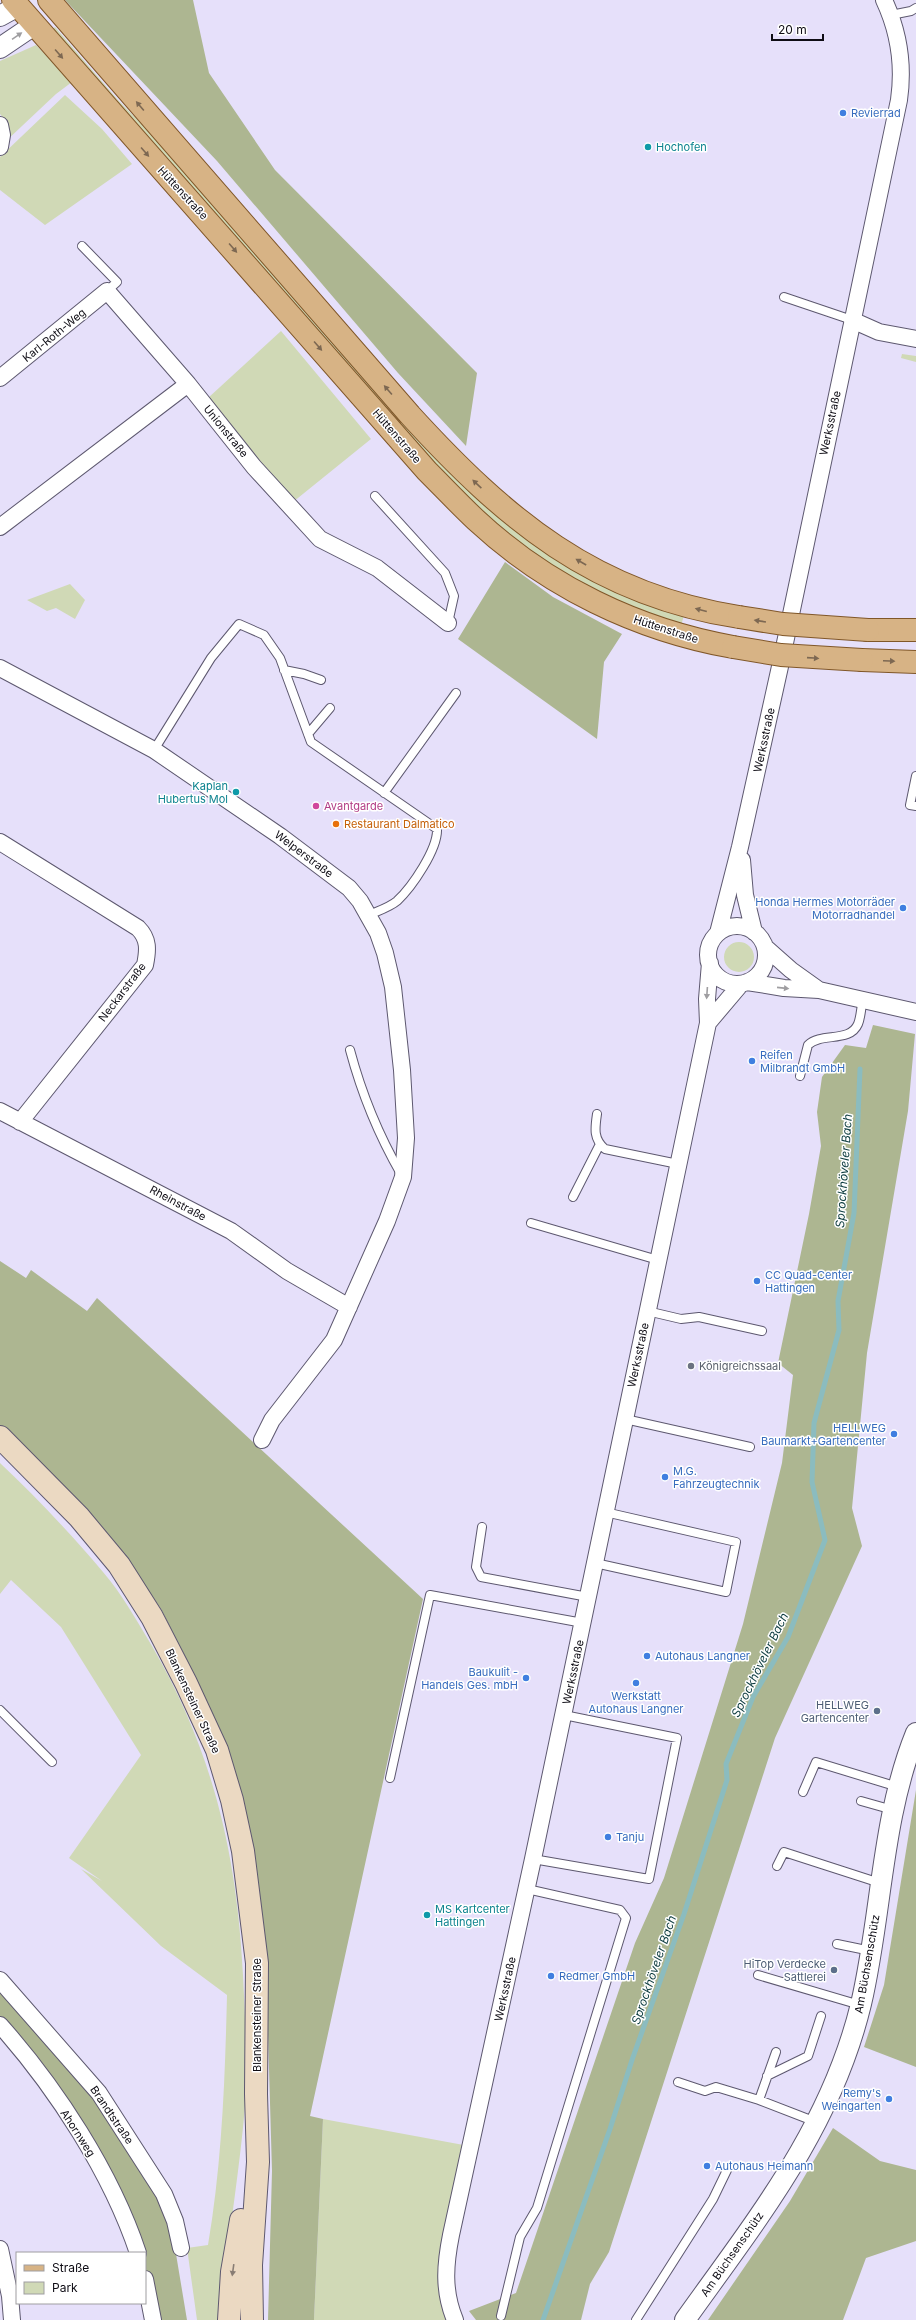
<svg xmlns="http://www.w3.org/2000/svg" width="916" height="2320" viewBox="0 0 916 2320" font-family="Inter,sans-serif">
	<rect width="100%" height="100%" fill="#e6e0fa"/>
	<path fill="#d0d9b6" d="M55,27L118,100L170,153L417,437C469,491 523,544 591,577C621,592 653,602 684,615L681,626C629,607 579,587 534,554C502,531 474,504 446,478L52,30Z
		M36,45L72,82L56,94L5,142L7,123L0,114V61Z
		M65,95L102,129L132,164L45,225L0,190V157Z
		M281,331L371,439L293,502L208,398Z
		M902,354L916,356V362L901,358Z
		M70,584L85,600L75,619L56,608L47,611L27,600Z
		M724 957a15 15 0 1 1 30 0a15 15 0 1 1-30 0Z
		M0,1463C36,1497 71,1534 103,1572C122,1594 137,1621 152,1646C213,1751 237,1855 243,1975C245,2019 248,2063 245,2106C239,2178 226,2249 220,2320H197L187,2248L208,2245C222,2163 225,2079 227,1995L161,1946L81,1869L102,1881L69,1858L141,1755L61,1627L11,1580L0,1594Z
		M323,2119L469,2146L450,2228L451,2320H314Z"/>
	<path fill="#adb691" d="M65,0H193L209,73L275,170L477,373L466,446L398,373L217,161Z
		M505,562L553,597L622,634L604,662L597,739L458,639Z
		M873,1025L915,1034L908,1111L867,1353L852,1508L862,1546L775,1738L609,2252L590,2284L581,2320H476L469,2311L516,2293L635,1943L664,1878L743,1624L782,1463L793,1375L778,1363L809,1214L821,1146L817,1112L822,1077L845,1045L866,1048Z
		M0,1261L26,1278L31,1270L87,1311L97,1298L423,1599L310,2116L323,2119L314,2320H268L272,2171L267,2000L225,1745L195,1676L161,1609L124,1555L0,1427Z
		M916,1790V2067L864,2047L884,1985Z
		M0,1988L98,2097L161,2199L176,2254L187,2320H158L145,2265V2253L17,2037L0,2017Z
		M833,2128L880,2161L916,2170V2241L866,2258L843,2320H708L790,2201Z"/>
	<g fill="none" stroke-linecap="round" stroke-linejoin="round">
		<path stroke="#8bbcbf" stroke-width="5" d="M543,2320L610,2129L632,2060L684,1914L727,1780L726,1764L753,1697L788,1637L825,1540L812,1482L814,1423L839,1330L838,1301L854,1213L860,1069"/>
		<g stroke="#5d586f" stroke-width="10">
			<path id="service" d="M891,15L911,11L916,8
				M82,246L117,282L107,291
				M784,297L852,320
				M375,496L445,573L454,596L448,623
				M284,670L304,674L321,680
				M308,734L330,708
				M154,750L211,658L239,624L264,635L280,658L311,742L437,829C438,849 412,887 397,901C390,907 378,911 369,915
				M916,776L910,805L916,806
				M384,793L456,693
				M350,1050C362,1095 378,1134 401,1174
				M800,1076L808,1045C821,1032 850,1043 858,1024C861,1017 861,1007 863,999
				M597,1114C595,1128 593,1139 605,1149L678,1164
				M573,1197L600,1144
				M531,1223L658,1260
				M647,1311L681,1319L699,1317L762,1331
				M625,1419L750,1447
				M482,1527L476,1567L481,1577L588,1597
				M595,1563L726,1592L736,1542L605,1512
				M0,1710L52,1762
				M390,1778L430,1595L583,1623
				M803,1792L816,1762L898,1787
				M861,1801L893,1810
				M533,1859L649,1879L677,1738L564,1715
				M777,1866L784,1852L880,1883
				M837,1944L871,1951
				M758,1975L860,2005
				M767,2076L808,2056L821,2016
				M678,2082L705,2091L716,2087L759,2100L816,2122
				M759,2100L776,2052
				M501,2316L520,2237L537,2208L626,1918L620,1910L527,1889
				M636,2320L713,2199L728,2168"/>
		</g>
		<g stroke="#5d586f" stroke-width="18">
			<path id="minor" d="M0,125L2,135L0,147
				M852,320L879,332L916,339
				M0,378L107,291L188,384L254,467L320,539L377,568L448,623
				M0,527L188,384
				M0,668L154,750L280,836L349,888L360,901L378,933L385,953L393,987L402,1070L406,1138L403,1177L387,1221L334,1340L272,1420L262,1440
				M0,842L138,928C149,939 148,950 145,965L20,1122
				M742,860L745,895L754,932
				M708 955a29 29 0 1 1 58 0a29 29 0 1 1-58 0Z
				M718,933L740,847L781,662L899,100C904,65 899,32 884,0
				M765,947L791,970L819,990
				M747,982L784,988L819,990L916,1012
				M708,1023L741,984
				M0,1111L231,1231L287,1271L349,1307
				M0,1980L99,2093L164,2194L175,2221L181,2248
				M0,2025C56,2088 111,2172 138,2253
				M0,2249L10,2296L12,2320
				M145,2279L153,2320
				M455,2320C443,2291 445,2265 451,2235L533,1859L708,1023L707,999L710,963"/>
		</g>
		<g stroke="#5d586f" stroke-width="22">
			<path id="tertiary" d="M0,16L18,6
				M0,48L34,25
				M685,2320C757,2219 831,2128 861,2004C882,1915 881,1819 916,1733"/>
		</g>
		<g stroke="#5d586f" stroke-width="24">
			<path id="secondary" d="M0,1437L79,1517L119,1565L152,1617L186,1683L217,1750L232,1800L243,1851L257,1963L256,2094L258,2162L251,2265L252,2320
				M229,2320L232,2272L241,2220"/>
		</g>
		<g stroke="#805729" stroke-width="24">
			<path id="primary" d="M13,0L427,471C443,487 459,504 476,520C547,586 637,630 733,647
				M49,0L410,415C505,519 595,595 739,617
				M868,630H916
				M862,660L916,662"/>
		</g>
		<use href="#service" stroke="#fff" stroke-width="8"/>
		<use href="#minor" stroke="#fff" stroke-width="16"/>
		<use href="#tertiary" stroke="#fff" stroke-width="20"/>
		<use href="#secondary" stroke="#ebd9c2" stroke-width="22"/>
		<use href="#primary" stroke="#d7b385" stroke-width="22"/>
		<g stroke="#805729" stroke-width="24" stroke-linecap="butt">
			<path id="primary-bridge" d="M739,617L783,624L868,630
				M733,647L781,655L862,660"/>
		</g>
		<use href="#primary-bridge" stroke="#d7b385" stroke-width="22"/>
	</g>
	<defs><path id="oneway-solid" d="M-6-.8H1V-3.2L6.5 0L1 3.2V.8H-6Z"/></defs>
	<g fill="#9f9ea1">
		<use href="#oneway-solid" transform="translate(17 36) rotate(-34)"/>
		<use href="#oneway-solid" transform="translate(783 988) rotate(6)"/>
		<use href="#oneway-solid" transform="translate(707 993) rotate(94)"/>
	</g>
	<g fill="#7d6852">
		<use href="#oneway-solid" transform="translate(59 54) rotate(49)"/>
		<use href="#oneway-solid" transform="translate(140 106) rotate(-130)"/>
		<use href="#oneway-solid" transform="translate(145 152) rotate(49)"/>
		<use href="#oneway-solid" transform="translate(233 248) rotate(49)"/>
		<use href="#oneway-solid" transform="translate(318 346) rotate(49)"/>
		<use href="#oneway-solid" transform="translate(388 390) rotate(-131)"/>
		<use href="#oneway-solid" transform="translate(477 484) rotate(-137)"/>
		<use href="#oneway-solid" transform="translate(581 562) rotate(-150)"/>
		<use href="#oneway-solid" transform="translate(701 610) rotate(-165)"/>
		<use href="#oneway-solid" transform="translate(760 621) rotate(-171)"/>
		<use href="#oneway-solid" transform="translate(813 658) rotate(4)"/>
		<use href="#oneway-solid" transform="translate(889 661) rotate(2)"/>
	</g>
	<use fill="#887d74" href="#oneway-solid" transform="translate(233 2270) rotate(98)"/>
	<g fill="#3f7fe0" stroke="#fff" stroke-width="1.5">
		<circle cx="843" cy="113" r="4"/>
		<circle cx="903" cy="908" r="4"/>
		<circle cx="752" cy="1061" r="4"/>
		<circle cx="757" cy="1281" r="4"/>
		<circle cx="894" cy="1434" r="4"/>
		<circle cx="665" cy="1477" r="4"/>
		<circle cx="647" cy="1656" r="4"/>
		<circle cx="526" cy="1678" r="4"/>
		<circle cx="636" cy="1683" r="4"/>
		<circle cx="608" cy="1837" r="4"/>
		<circle cx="551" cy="1976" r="4"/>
		<circle cx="889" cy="2099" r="4"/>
		<circle cx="707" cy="2166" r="4"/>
	</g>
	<g fill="#0f9aa8" stroke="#fff" stroke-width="1.5">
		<circle cx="648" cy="147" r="4"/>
		<circle cx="236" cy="792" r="4"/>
		<circle cx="427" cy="1915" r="4"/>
	</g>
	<circle fill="#d1479c" stroke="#fff" stroke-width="1.5" cx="316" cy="806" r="4"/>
	<circle fill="#e8710a" stroke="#fff" stroke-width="1.5" cx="336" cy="824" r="4"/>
	<circle fill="#6b7280" stroke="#fff" stroke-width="1.5" cx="691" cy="1366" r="4"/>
	<g fill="#5c6f8a" stroke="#fff" stroke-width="1.5">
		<circle cx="877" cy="1711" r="4"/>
		<circle cx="834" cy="1970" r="4"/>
	</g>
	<g text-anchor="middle" stroke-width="3" stroke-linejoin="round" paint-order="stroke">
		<g font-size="11" fill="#366cbe" stroke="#fff" text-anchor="start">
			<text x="851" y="117">Revierrad</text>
			<text x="895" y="906" text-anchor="end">Honda Hermes Motorräder<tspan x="895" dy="13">Motorradhandel</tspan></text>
			<text x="760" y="1059">Reifen<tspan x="760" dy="13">Milbrandt GmbH</tspan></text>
			<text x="765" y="1279">CC Quad-Center<tspan x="765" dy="13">Hattingen</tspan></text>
			<text x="886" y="1432" text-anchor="end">HELLWEG<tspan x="886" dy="13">Baumarkt+Gartencenter</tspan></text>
			<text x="673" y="1475">M.G.<tspan x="673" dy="13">Fahrzeugtechnik</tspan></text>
			<text x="655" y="1660">Autohaus Langner</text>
			<text x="518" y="1676" text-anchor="end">Baukulit -<tspan x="518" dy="13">Handels Ges. mbH</tspan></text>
			<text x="636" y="1700" text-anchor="middle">Werkstatt<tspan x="636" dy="13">Autohaus Langner</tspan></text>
			<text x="616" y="1841">Tanju</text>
			<text x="559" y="1980">Redmer GmbH</text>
			<text x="881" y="2097" text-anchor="end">Remy's<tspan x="881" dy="13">Weingarten</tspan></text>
			<text x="715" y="2170">Autohaus Heimann</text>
		</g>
		<g font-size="11" fill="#0d838f" stroke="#fff" text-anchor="start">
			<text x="656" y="151">Hochofen</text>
			<text x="228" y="790" text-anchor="end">Kaplan<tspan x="228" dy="13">Hubertus Mol</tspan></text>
			<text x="435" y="1913">MS Kartcenter<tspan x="435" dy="13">Hattingen</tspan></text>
		</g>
		<g font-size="11" fill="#0e0c14" stroke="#fff">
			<text transform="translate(183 193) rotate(47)" y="4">Hüttenstraße</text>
			<text transform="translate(54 335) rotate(-39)" y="4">Karl-Roth-Weg</text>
			<text transform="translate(830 423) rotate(-78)" y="4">Werksstraße</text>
			<text transform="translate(226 431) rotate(51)" y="4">Unionstraße</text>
			<text transform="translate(397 436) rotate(49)" y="4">Hüttenstraße</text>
			<text transform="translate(666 629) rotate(18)" y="4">Hüttenstraße</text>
			<text transform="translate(764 740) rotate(-78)" y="4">Werksstraße</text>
			<text transform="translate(304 854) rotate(37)" y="4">Welperstraße</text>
			<text transform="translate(122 992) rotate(-53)" y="4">Neckarstraße</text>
			<text transform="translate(178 1203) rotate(28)" y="4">Rheinstraße</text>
			<text transform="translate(638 1355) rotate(-78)" y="4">Werksstraße</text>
			<text transform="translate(573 1672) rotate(-78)" y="4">Werksstraße</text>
			<text transform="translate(193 1701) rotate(65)" y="4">Blankensteiner Straße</text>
			<text transform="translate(867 1964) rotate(-80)" y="4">Am Büchsenschütz</text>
			<text transform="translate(505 1989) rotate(-78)" y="4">Werksstraße</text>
			<text transform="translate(257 2015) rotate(-90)" y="4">Blankensteiner Straße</text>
			<text transform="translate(112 2115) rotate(56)" y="4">Brandtstraße</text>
			<text transform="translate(78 2133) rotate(57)" y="4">Ahornweg</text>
			<text transform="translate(732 2254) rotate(-55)" y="4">Am Büchsenschütz</text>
		</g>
		<g font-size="11" fill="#b23c85" stroke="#fff" text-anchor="start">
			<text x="324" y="810">Avantgarde</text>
		</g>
		<g font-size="11" fill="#c56008" stroke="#fff" text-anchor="start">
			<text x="344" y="828">Restaurant Dalmatico</text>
		</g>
		<g font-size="11" fill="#5b616d" stroke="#fff" text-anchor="start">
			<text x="699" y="1370">Königreichssaal</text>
		</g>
		<g font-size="11" fill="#4e5e75" stroke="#fff" text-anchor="end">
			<text x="869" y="1709">HELLWEG<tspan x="869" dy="13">Gartencenter</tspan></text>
			<text x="826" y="1968">HiTop Verdecke<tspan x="826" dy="13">Sattlerei</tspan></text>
		</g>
		<g font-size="12" font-style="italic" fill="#0e3d40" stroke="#fff">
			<text transform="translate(844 1171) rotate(-86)" y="4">Sprockhöveler Bach</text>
			<text transform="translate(760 1665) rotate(-64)" y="4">Sprockhöveler Bach</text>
			<text transform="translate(654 1970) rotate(-71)" y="4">Sprockhöveler Bach</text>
		</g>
	</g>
	<rect x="16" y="2252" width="130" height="52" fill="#ffffff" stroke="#9f9ea1"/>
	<rect x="24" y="2265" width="20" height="6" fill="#d7b385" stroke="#9f9ea1"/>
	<text x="52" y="2272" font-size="12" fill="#0e0c14">Straße</text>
	<rect x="24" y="2282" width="20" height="12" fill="#d0d9b6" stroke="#9f9ea1"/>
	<text x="52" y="2292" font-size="12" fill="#0e0c14">Park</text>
	<path d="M772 34v6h51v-6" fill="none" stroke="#0e0c14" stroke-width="2"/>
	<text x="778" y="34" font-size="12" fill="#0e0c14" stroke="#ffffff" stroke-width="3" paint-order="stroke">20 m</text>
</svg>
